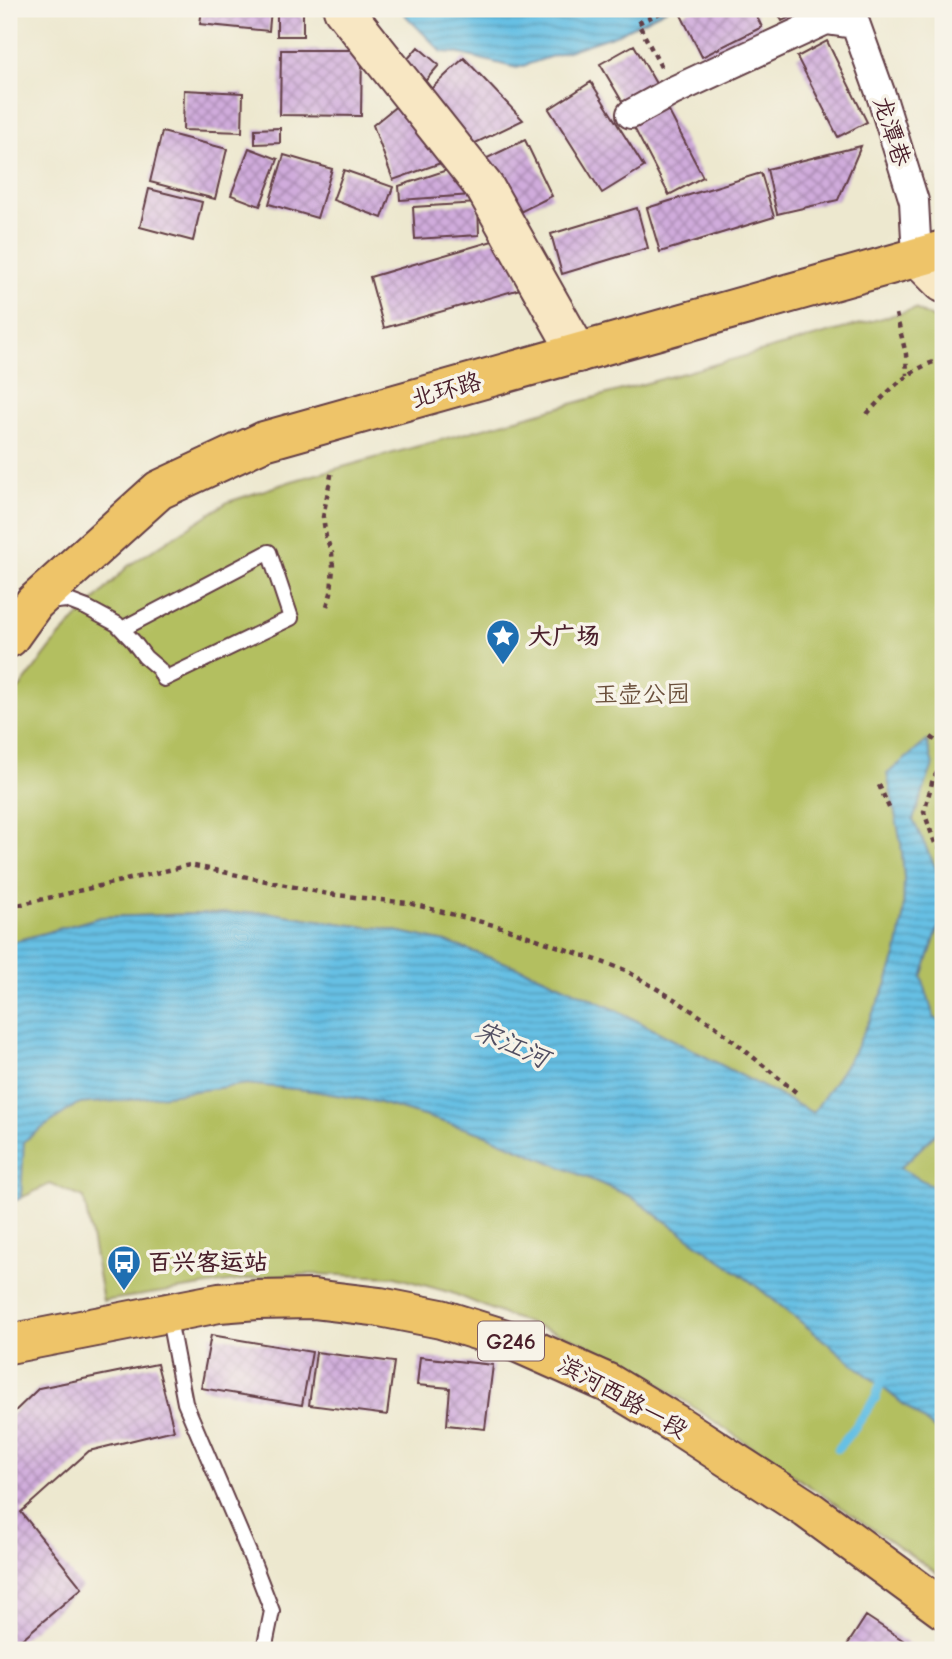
<svg xmlns="http://www.w3.org/2000/svg" width="952" height="1659" viewBox="0 0 952 1659" font-family="'Comic Neue','LXGW WenKai TC',sans-serif">
	<defs>
		<pattern id="water-rules" width="6" height="5" patternUnits="userSpaceOnUse" patternTransform="scale(1.75)"><rect width="6" height="5" fill="#66c0e4"/><path d="M0 2.5h6" fill="none" stroke="#569bb9"/></pattern>
		<pattern id="building-cross-hatch" width="8" height="8" patternUnits="userSpaceOnUse" patternTransform="scale(1.75)"><rect width="8" height="8" fill="#d0acdc"/><path d="M0 0l8 8M0 8l8-8" fill="none" stroke="#ab8bb3"/></pattern>
	</defs>
	<rect width="100%" height="100%" fill="#f7f3e8"/>
	<filter id="ink" filterUnits="userSpaceOnUse"><feTurbulence type="fractalNoise" baseFrequency=".0143" numOctaves="2"/><feDisplacementMap in="SourceGraphic" scale="14" xChannelSelector="R" yChannelSelector="G"/><feConvolveMatrix kernelMatrix="1 2 1 2 8 2 1 2 1" color-interpolation-filters="sRGB"/></filter>
	<filter id="wash" filterUnits="userSpaceOnUse"><feTurbulence type="fractalNoise" baseFrequency=".00686" numOctaves="4" result="noise"/><feDisplacementMap in="SourceGraphic" scale="28" xChannelSelector="R" yChannelSelector="G"/><feGaussianBlur stdDeviation="1.57" result="paint"/><feColorMatrix in="noise" values="0 0 0 0 0 0 0 0 0 0 0 0 0 0 0 0 0 1.4 0 .05"/><feComposite in="paint" operator="in"/></filter>
	<g filter="url(#wash)">
		<rect width="100%" height="100%" fill="#ede8cf"/>
		<path fill="#b3bf61" stroke="#7e6f46" stroke-width="2" d="M915,309L943,323V1192L900,1169L813,1113L618,1011L534,973L446,942L382,928L365,927L265,912L101,917L9,943V702L60,636L128,566L228,502L292,481Z
			M247,1084L314,1091L377,1102L484,1134L630,1196L750,1281L943,1436V1577L655,1381L582,1342L505,1315L452,1293L395,1277L311,1274L262,1277L103,1301L84,1198L50,1184L21,1198L23,1141L77,1104L128,1100Z"/>
		<path fill="url(#water-rules)" stroke="#587088" stroke-width="2" d="M402,9H667L618,34L517,68L456,53L442,52L405,15Z
			M927,741L933,765L913,820L943,883V914L922,977L934,1017L943,1025V1127L900,1168L943,1192V1436L750,1281L630,1196L484,1134L377,1102L314,1091L247,1084L128,1100L77,1104L24,1141L21,1198L9,1203V943L101,917L265,912L365,927L382,928L446,942L534,973L618,1011L813,1113L854,1052L885,988L897,953L903,918L904,878L901,843L887,774Z"/>
		<g fill="none" stroke-linecap="round" stroke-linejoin="round">
			<path stroke="#66c0e4" stroke-width="9" d="M838,1448L856,1426L876,1397L883,1376"/>
		</g>
		<g id="blocks">
			<path fill="url(#building-cross-hatch)" d="M202,9H271L269,31L200,24Z
				M277,9H303V36H277Z
				M693,9H753L762,27L702,57L681,15Z
				M776,9H806L782,21Z
				M827,41L867,122L838,137L797,57Z
				M634,45L659,89L626,108L600,64Z
				M418,47L439,65L421,86L400,68Z
				M281,50H362L361,116L280,115Z
				M464,58L523,120L465,148L419,100Z
				M591,82L644,167L602,193L549,109Z
				M184,90L243,93L242,132L183,130Z
				M404,100L452,159L393,180L373,125Z
				M663,100L703,177L669,195L629,118Z
				M280,128V143L255,144V129Z
				M162,132L227,149L215,199L150,182Z
				M525,140L552,196L510,217L483,160Z
				M861,146L838,200L777,214L767,169Z
				M249,148L278,159L260,206L231,195Z
				M284,155L332,169L317,218L269,204Z
				M462,165L472,195L400,200L399,186Z
				M344,170L393,187L382,218L333,200Z
				M761,173L774,217L660,252L647,208Z
				M149,189L202,202L193,241L140,227Z
				M478,203L479,235L415,239L413,207Z
				M637,208L648,248L562,274L551,234Z
				M506,237L520,289L384,328L370,277Z
				M211,1335L312,1352L302,1405L201,1388Z
				M316,1352L394,1362L387,1415L309,1405Z
				M420,1357L493,1365L485,1429L447,1425L450,1388L417,1385Z
				M157,1364L174,1430L89,1451L21,1512L82,1588L9,1650V1417L39,1388Z
				M866,1616L918,1650H844Z"/>
		</g>
	</g>
	<g filter="url(#ink)">
		<use href="#blocks" fill-opacity="0" stroke="#623d44" stroke-width="2"/>
		<g fill="none" stroke-linecap="round" stroke-linejoin="round">
			<g stroke="#623d44" stroke-width="18">
				<path id="lane" d="M49,602L66,600L87,608L117,624L133,641L145,657L159,669L164,679L291,618L269,552L122,629
					M168,1314L185,1403L253,1562L272,1611L264,1650"/>
			</g>
			<g stroke="#623d44" stroke-width="32">
				<path id="street" d="M850,9L881,95L914,201L917,257
					M631,114L673,91L826,20L854,24"/>
			</g>
			<g stroke="#623d44" stroke-width="42">
				<path id="secondary" d="M343,9L485,188L578,353
					M917,257L943,283"/>
			</g>
			<g stroke="#623d44" stroke-width="42">
				<path id="primary" d="M9,638L34,603L159,490L264,441L943,250"/>
			</g>
			<g stroke="#623d44" stroke-width="42">
				<path id="highway" d="M9,1344L219,1303L257,1300L313,1299L380,1307L441,1319L518,1343L608,1383L676,1424L807,1509L943,1609"/>
			</g>
			<path stroke="#623d44" stroke-width="4.5" stroke-dasharray="5 5" stroke-linecap="butt" d="M661,67L638,23L669,9
				M896,314L906,354L907,375
				M867,414C889,390 911,367 943,359
				M327,606L331,593L333,567L332,553L326,537L323,517L332,470
				M931,737L943,746
				M943,764L933,779L924,812L936,846L943,848
				M879,785L890,810
				M9,907L190,865L328,894L408,903L505,928L625,970L674,999L715,1026L797,1093"/>
			<use href="#lane" stroke="#fff" stroke-width="14"/>
			<use href="#street" stroke="#fff" stroke-width="28"/>
			<use href="#secondary" stroke="#f8e7c3" stroke-width="38"/>
			<use href="#primary" stroke="#eec469" stroke-width="38"/>
			<use href="#highway" stroke="#eec469" stroke-width="38"/>
		</g>
	</g>
	<defs>
		<g id="sight-pin" transform="scale(1.75)"><path d="M0 17L-7.5 6A9.5 9.5 0 1 1 7.5 6Z" fill="#1f6fb2" stroke="#f7f3e8"/><path d="M0-6L1.8-2.2L6-1.7L2.9 1.2L3.7 5.4L0 3.3L-3.7 5.4L-2.9 1.2L-6-1.7L-1.8-2.2Z" fill="#fff"/></g>
		<g id="bus-pin" transform="scale(1.75)"><path d="M0 17L-7.5 6A9.5 9.5 0 1 1 7.5 6Z" fill="#1f6fb2" stroke="#f7f3e8"/><path d="M-5-6H5V4H4V6H2V4H-2V6H-4V4H-5ZM-3.5-4V0h7V-4ZM-3.5 1.2v1.5H-2V1.2ZM2 1.2v1.5H3.5V1.2Z" fill="#fff"/></g>
	</defs>
	<g fill-rule="evenodd">
		<use href="#sight-pin" x="503" y="636"/>
		<use href="#bus-pin" x="124" y="1262"/>
	</g>
	<g text-anchor="middle" stroke-width="7" stroke-linejoin="round" paint-order="stroke">
		<rect fill="#f7f3e8" stroke="#7e5f64" stroke-width="2" x="478" y="1321.5" width="66" height="39" rx="5"/>
		<g font-size="23" font-weight="bold" fill="#4a1f2b">
			<text x="511" y="1349">G246</text>
		</g>
		<g font-size="24" fill="#4a1f2b" stroke="#f7f3e8">
			<text transform="translate(892 131) rotate(72)" y="8">龙潭巷</text>
			<text transform="translate(446 390) rotate(-16)" y="8">北环路</text>
			<text transform="translate(623 1397) rotate(29)" y="8">滨河西路一段</text>
		</g>
		<g font-size="24" font-weight="bold" fill="#4a1f2b" stroke="#f7f3e8" text-anchor="start">
			<text x="528" y="644">大广场</text>
			<text x="148" y="1270">百兴客运站</text>
		</g>
		<g font-size="24" fill="#6a4f3b" stroke="#f7f3e8">
			<text x="642" y="702">玉壶公园</text>
		</g>
		<g font-size="26" font-style="italic" fill="#524f62" stroke="#f7f3e8">
			<text transform="translate(512 1044) rotate(24)" y="9">宋江河</text>
		</g>
	</g>
	<rect width="952" height="1659" fill="none" stroke="#f7f3e8" stroke-width="35"/>
</svg>
